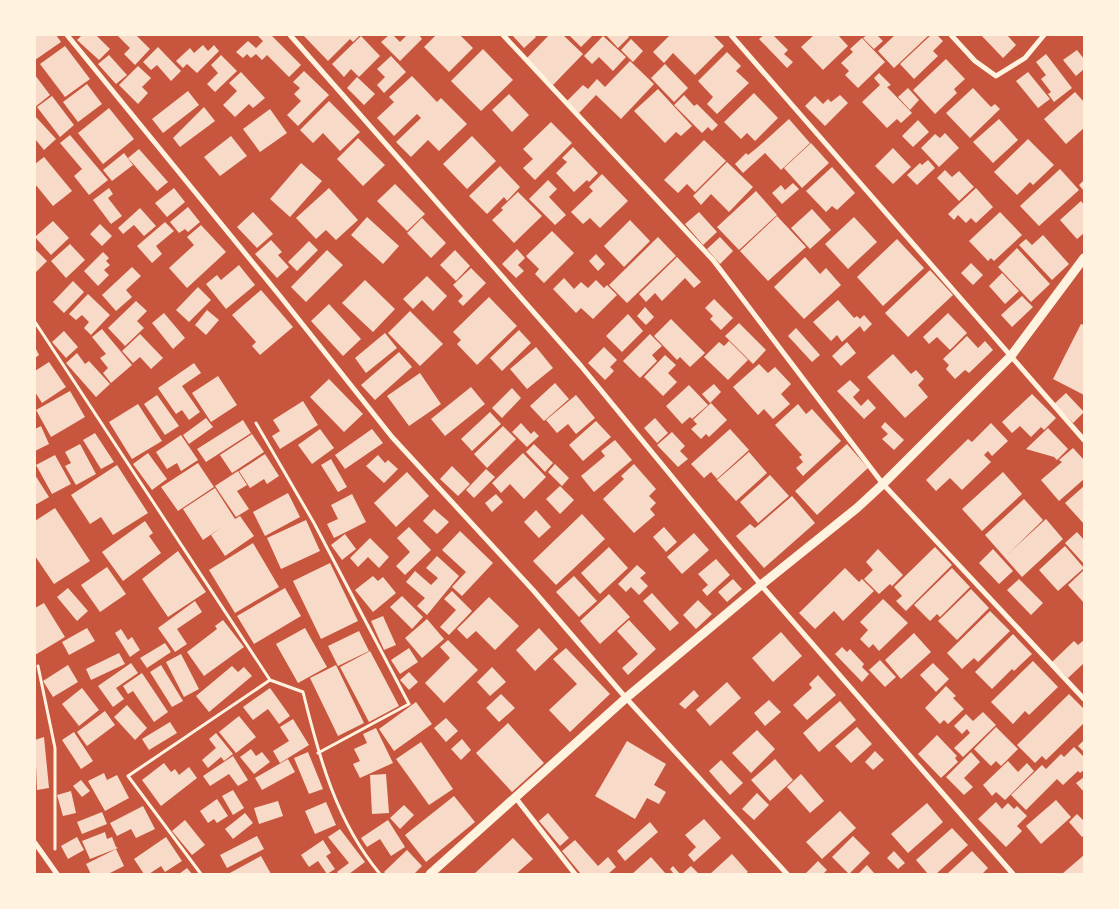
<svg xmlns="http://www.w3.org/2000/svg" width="1119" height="909" viewBox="0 0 1119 909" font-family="'Varela Round',sans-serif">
	<rect width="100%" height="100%" fill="#c8553d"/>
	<path fill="#f7dbc8" d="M35,35H56L61,42L35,60Z
		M82,35H96L110,49L99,60L77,40Z
		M117,35H136L150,49L135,65L124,54L130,48Z
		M257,35H271L301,65L289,77L267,55L262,60L256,54L251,58L247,54L243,58L236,52L248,41L256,48L263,41Z
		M303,35H360L353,42L350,39L328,61Z
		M389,35H393L400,42L407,35H419L422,39L400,61L381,42Z
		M436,35H460L473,48L449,72L424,47Z
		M512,35H534L536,37L524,48Z
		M549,35H563L583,54L553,85L526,59Z
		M569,35H593L581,47Z
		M606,35H628L629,37L618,48Z
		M670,35H713L724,46L695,75L673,53L664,63L653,52Z
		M764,35H773L788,50L784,54L793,62L787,68L759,39Z
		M814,35H838L848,46L823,70L801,47Z
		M867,35H877L883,41L874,49L863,38Z
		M895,35H929L894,68L878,51Z
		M931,35H937L943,41L933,51L938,56L914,79L900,64Z
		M981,35H1007L1016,45L1003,58Z
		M361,36L380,56L359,77L351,69L344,77L332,64Z
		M603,36L626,57L613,71L599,57L592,64L584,56Z
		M862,38L885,62L858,88L845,75L849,71L841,63L853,52L850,49Z
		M631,39L643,51L633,62L621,50Z
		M203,45L208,51L214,45L219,51L197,73L187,64L183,68L176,61L190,48L194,53Z
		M65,46L90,79L65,97L40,64Z
		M158,47L181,71L171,81L157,65L151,70L143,62Z
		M483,49L513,80L481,111L451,81Z
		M1077,50L1084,59V69L1076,76L1063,60Z
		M727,52L741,66L736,71L749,83L717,114L707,104L713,97L698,81Z
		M1046,54L1072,88L1054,102L1048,94L1051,92L1041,79L1046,75L1036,62Z
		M109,55L127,75L116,84L98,64Z
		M221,55L237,71L215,92L207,84L218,73L211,65Z
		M391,56L406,72L384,93L377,85L385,77L377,69Z
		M946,59L965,79L954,89L957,93L935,114L913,90Z
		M630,61L654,84L621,119L596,95L579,113L567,101L583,85L588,89L597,79L605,87Z
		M665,64L688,88L674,102L651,78Z
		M138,66L151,78L142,87L148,93L138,104L119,85Z
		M304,71L329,95L298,126L287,115L301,101L294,94L300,88L293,82Z
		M241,72L265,98L253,108L249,104L235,117L223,105L237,91L229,83Z
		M1028,72L1050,99L1038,108L1016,81Z
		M879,73L891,85L887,87L912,113L901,123L897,119L887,128L862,102L880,85L874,78Z
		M35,75L50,95L35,107Z
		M412,76L437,102L441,98L467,124L439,151L428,140L411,157L396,142L421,118L417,114L394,136L377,118L394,102L389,97Z
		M357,77L375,94L364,105L347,88Z
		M87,84L102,104L78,122L63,102Z
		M908,88L919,100L910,110L898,97Z
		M973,88L991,107L995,104L1000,109L970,138L946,113Z
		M658,89L692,126L681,136L676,132L665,143L634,111Z
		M188,91L199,105L163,133L152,119Z
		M1075,92L1084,102V128L1066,144L1044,119Z
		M754,93L778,118L755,141L747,133L741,139L724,122Z
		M509,94L529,115L512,132L492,110Z
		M684,95L694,106L697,104L718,125L712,131L708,127L702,133L674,105Z
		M840,95L848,103L825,126L805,106L815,96L823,104L828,99L831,102Z
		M52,96L74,125L60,137L37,107Z
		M329,101L360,132L340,151L323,133L313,143L300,130Z
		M204,107L215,121L180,147L173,138Z
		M109,108L134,139L103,164L78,133Z
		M270,109L287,133L260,152L243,129Z
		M35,116L56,139L44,150L35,139Z
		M789,119L810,143L781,170L765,153L743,173L735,164L746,153L748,155L758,147Z
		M999,119L1018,140L993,163L973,142Z
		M918,120L929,132L913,147L902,136Z
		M551,122L572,143L535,180L523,168L533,159L523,149Z
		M945,133L959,148L939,167L921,148L935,134L940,138Z
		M70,135L108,180L89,195L74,176L82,169L60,143Z
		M231,136L247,156L220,176L204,157Z
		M472,136L496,161L467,189L443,164Z
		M358,138L385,165L363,186L337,159Z
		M1028,139L1054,165L1033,185L1030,182L1017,195L994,172Z
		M704,140L726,161L695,192L687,184L678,193L664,180Z
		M811,143L829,163L802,188L784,168Z
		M573,147L598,173L589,182L587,180L574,192L556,173L567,162L562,158Z
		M893,148L911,167L893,184L875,166Z
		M139,149L168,182L157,191L128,158Z
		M124,153L133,165L112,181L103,170Z
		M44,157L72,191L53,206L35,184V164Z
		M928,160L935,168L917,185L907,175L920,163L922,165Z
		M727,162L753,187L729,212L711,194L701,205L693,196Z
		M301,163L322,181L290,217L270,199Z
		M500,166L520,187L507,201L504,197L487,214L469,196Z
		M832,167L855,193L837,210L832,206L826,212L806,191Z
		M1060,169L1079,190L1039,226L1020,206Z
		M945,170L952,177L959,171L974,187L959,201L937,178Z
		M602,174L628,201L600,228L590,218L583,224L571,212L593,191L589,187Z
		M548,180L557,189L549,197L566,215L555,225L529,199Z
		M1084,180V191L1079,185Z
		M793,183L799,189L782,204L772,193L781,185L785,190Z
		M395,184L425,214L407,231L377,201Z
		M109,188L113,194L108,198L122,216L111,224L93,200Z
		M174,188L185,202L167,217L155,203Z
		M329,188L358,220L336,240L326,230L316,239L296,218Z
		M976,188L993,207L976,223L971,218L966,223L958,215L954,220L948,214Z
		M756,191L777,215L739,250L717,227Z
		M518,192L542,216L514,243L492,220L503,210L501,208Z
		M1081,201L1084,205V233L1077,239L1060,220Z
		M188,207L200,222L188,232L185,229L179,233L170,222Z
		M140,208L156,226L144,236L134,225L123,234L118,228Z
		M812,209L831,230L810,249L791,228Z
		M253,212L273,234L257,248L237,227Z
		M699,212L717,232L703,245L685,224Z
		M1000,212L1022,235L994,261L991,258L988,261L969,241Z
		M777,216L806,247L768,281L740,251Z
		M367,217L399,246L383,264L351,235Z
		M854,217L877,242L848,269L825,244Z
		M422,218L446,243L431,258L407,233Z
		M630,220L650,241L624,267L604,246Z
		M53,221L69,238L51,255L35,237Z
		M165,222L174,231L156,246L162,254L152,263L137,246Z
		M100,224L112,236L102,246L90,234Z
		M201,225L226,252L187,288L169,268L194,245L187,237Z
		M552,231L574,253L544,283L535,274L539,269L526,256Z
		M1043,235L1069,264L1052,280L1019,245L1026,239L1032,245Z
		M658,237L676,256L627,303L609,285Z
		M720,237L733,251L720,264L707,249Z
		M897,239L924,268L883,306L857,277Z
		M271,240L282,252L278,255L289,267L277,278L255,254Z
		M309,241L318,250L297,271L288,262Z
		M70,244L85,260L66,278L51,261Z
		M1017,248L1050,284L1031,302L998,267Z
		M35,249L47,261L35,273Z
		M517,249L525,258L518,265L524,271L516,278L502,264Z
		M327,250L343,265L306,302L291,287Z
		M455,250L470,266L456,281L440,265Z
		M103,252L109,258L106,261L110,265L104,270L109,275L98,286L84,271Z
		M596,254L605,264L598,271L589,261Z
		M677,257L701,282L694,288L685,278L662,301L655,293L646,302L639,294Z
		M805,257L820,274L826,268L841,285L804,319L774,287Z
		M971,263L983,275L973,285L961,273Z
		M239,265L255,285L226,309L206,284L217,275L221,280Z
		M132,267L141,276L126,290L132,297L116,311L102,295Z
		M471,268L486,283L463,306L458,301L463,296L453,285Z
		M930,270L953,295L908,337L885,313Z
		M1002,273L1019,291L1005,304L989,286Z
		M427,276L447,296L433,311L422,300L413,309L403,299Z
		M564,278L574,289L581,282L588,288L596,280L604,288L607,285L617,295L593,319L581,308L576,313L553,289Z
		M365,280L395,309L373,332L342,303Z
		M73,281L84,292L64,313L53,302Z
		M198,287L211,300L189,322L176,310Z
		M261,290L293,327L260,355L252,346L256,342L232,315Z
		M88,294L110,315L91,335L84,328L89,322L82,315L76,320L69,314Z
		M1022,296L1033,307L1012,327L1001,315Z
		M489,297L517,326L477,365L457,344L461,340L453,332Z
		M714,299L733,318L721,330L710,319L713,316L705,308Z
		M838,300L854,318L857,316L860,319L864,315L872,324L864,332L860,326L842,342L837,335L831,341L813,322Z
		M136,301L147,311L137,321L144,328L125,346L108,328Z
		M329,304L361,339L343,356L311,321Z
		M645,307L654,317L646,325L637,316Z
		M207,310L219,320L206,335L195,325Z
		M410,311L443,344L420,366L388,333Z
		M164,313L185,338L173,349L152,323Z
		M948,313L967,333L950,350L937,337L929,344L923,337Z
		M628,314L643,331L622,352L606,336Z
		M671,319L705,353L690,367L680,357L677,360L654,336Z
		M739,323L766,350L753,364L725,336Z
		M1081,324L1084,325V395L1053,379Z
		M796,328L820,355L812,362L788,336Z
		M102,329L132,365L111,383L103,373L108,368L100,358L106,354L92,337Z
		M519,330L531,343L502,371L490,358Z
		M64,331L78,347L66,358L52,342Z
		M385,333L397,348L366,373L355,358Z
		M140,334L163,358L151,369L140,357L133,363L122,351Z
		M650,334L662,346L652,355L657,361L640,378L623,361Z
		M967,336L978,348L985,341L993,350L969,373L965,370L955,379L946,369L949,365L943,359Z
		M729,341L748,360L728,380L704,357L719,342L724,346Z
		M847,342L856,353L841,366L832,356Z
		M35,347L39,355L35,358Z
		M536,347L553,368L527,389L510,369Z
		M604,347L617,360L610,367L614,371L605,380L588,363Z
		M399,352L412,367L375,400L361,385Z
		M77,353L85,364L89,361L110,384L96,397L66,363Z
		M893,354L911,374L916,370L924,379L918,385L928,397L905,418L867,377Z
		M665,355L676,365L668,373L677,382L663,396L644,377Z
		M49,362L66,387L42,403L35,392V371Z
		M194,363L201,373L182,386L200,412L189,420L182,410L176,414L158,388Z
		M759,364L768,373L775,367L791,384L781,394L790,404L773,419L764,409L758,415L733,387Z
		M420,373L441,404L409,426L387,396Z
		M218,376L237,405L211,422L192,393Z
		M329,379L363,414L344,432L310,397Z
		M850,380L860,390L853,397L861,406L868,399L876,408L864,419L837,391Z
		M555,383L569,399L544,421L530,406Z
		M714,384L721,392L710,403L702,394Z
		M689,385L708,405L692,419L690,417L682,424L666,406Z
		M471,387L485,404L445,436L431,419Z
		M512,388L521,398L502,418L492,408Z
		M70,391L85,417L51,437L36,410Z
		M1066,393L1084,412L1073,423L1054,404Z
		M1032,394L1056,418L1044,430L1041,427L1031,437L1020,426L1012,433L1002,422Z
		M157,395L179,426L165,435L144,404Z
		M576,395L595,418L576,434L568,424L557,433L546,420Z
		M303,401L318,425L280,449L272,436L280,431L273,420Z
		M711,403L727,420L709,437L706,434L701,439L691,429L697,424L693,420Z
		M138,404L162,441L132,459L109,422Z
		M798,404L806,414L812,409L841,441L803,476L796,468L803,462L799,457L802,455L775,425Z
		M490,412L501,424L472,451L461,439Z
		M206,418L213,427L189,444L183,435Z
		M655,418L668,433L657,443L644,428Z
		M243,420L251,433L206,462L197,449Z
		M596,421L611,437L583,461L569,445Z
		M885,422L904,440L894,450L882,439L888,434L881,427Z
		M521,423L531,434L534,431L539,436L527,447L512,432Z
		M991,423L1008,441L992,456L988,451L984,455L991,462L962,490L950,478L936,491L926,480L968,439L972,442Z
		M41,426L49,444L35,451V429Z
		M503,426L516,439L487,468L474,454Z
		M1048,428L1068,449L1057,460L1054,457L1026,449Z
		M320,429L334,448L312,464L298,445Z
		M372,429L383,443L345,469L335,455Z
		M730,429L749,450L717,479L711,472L704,478L691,464Z
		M672,432L685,446L680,451L688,459L678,467L657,445Z
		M95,433L114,462L101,469L83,440Z
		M252,434L264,452L232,473L220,455Z
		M181,435L198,460L181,471L177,463L167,469L156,452Z
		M615,440L632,460L594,492L581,476L605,456L601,451Z
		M80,444L96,474L76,485L65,466L71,463L65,452Z
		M534,444L553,463L545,472L526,452Z
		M847,444L868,468L817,515L795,491Z
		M1073,448L1084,460V479L1059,501L1041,480L1062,462L1059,460Z
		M749,452L767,473L736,501L717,480Z
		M148,453L167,479L152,490L133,464Z
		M523,453L546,477L524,499L510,484L501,493L492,483Z
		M265,454L279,476L267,484L264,479L250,488L239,471Z
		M55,455L71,484L52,494L36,465Z
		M378,455L385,463L388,460L398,469L384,483L366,466Z
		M331,459L347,487L338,492L321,465Z
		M198,463L214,487L178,511L161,487Z
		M555,464L569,478L562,486L548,472Z
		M634,464L656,489L649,496L656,503L650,509L655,515L634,533L603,499L624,479L621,476Z
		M117,465L148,513L113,535L101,517L90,524L71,495Z
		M452,466L470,484L458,496L440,479Z
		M486,469L495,477L474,498L466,490Z
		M238,471L247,485L237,491L249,509L236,517L215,486Z
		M407,472L429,496L396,527L374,503Z
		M1003,472L1022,494L982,531L962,509Z
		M35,475L49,497L35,505Z
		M770,475L789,496L758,523L740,502Z
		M560,486L574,500L560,514L546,499Z
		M1084,486V524L1065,503Z
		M215,488L235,519L240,516L254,536L225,556L211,535L222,527L203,540L183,509Z
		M288,493L300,517L265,536L253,512Z
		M352,494L366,522L334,538L327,524L338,519L331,505Z
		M496,494L503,502L492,512L485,503Z
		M792,496L815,523L764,568L736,536L750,524L755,528Z
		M1024,499L1043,520L1009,553L1046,519L1063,539L1022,577L985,535Z
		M55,508L90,561L54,584L35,556V521Z
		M434,509L449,522L437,534L423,521Z
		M536,510L551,527L539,538L524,522Z
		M582,514L605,539L556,585L533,561Z
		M306,520L320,551L281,569L267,538Z
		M145,521L153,533L149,536L161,553L123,581L102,552Z
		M409,527L431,550L405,575L396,566L410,552L397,538Z
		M664,527L677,542L666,552L653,537Z
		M460,531L493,563L462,596L452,587L466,572L442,550Z
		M1077,532L1084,540V564L1065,543Z
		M694,533L709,550L682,574L667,557Z
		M345,534L356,549L342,560L331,545Z
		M370,538L389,557L379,568L368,557L358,567L350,558Z
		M253,543L279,587L235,613L209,570Z
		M1065,546L1084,568L1058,591L1039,570Z
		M609,547L628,568L600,594L581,573Z
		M935,547L952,565L906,611L896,601L902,596L894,587Z
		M878,549L903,575L892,586L890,584L879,594L864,579L873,570L866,562Z
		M993,549L1013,571L999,584L979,563Z
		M178,551L206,592L168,617L142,579Z
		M437,556L459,576L427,615L417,606L425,598L406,582L415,571L431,585L438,578L426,568Z
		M716,559L730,575L707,596L702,590L708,585L698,574Z
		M330,563L358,621L321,639L293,581Z
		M637,565L646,573L640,578L648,586L639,595L631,587L626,592L618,584Z
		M107,567L126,594L100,612L81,585Z
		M845,568L859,582L862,579L874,591L843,621L834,611L815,629L799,613Z
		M952,568L970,587L940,617L937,614L930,621L914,605Z
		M1084,570V603L1068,585Z
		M373,576L378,581L383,577L396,593L373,612L355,590Z
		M574,576L597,601L579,617L556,592Z
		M733,579L742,589L727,602L718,592Z
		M1019,579L1043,603L1031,615L1007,590Z
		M68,588L88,611L77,621L57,597Z
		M285,588L301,616L254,644L237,616Z
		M971,589L989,608L957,640L938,621Z
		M452,591L472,611L449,635L440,627L456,610L444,599Z
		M652,593L679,623L670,631L643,601Z
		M609,594L630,617L600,644L580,621Z
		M402,596L423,617L412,629L390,607Z
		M489,597L519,626L495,650L476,631L467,639L457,629Z
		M883,599L908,623L879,651L873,644L869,648L860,639L868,630L860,622Z
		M698,600L712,614L696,629L683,615Z
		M195,601L202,612L177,629L187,644L175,652L158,628Z
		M44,603L65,637L35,655V608Z
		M990,611L1010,631L978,662L974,658L962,669L947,653Z
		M383,616L396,645L384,650L371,621Z
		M427,619L444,639L422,658L405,638Z
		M223,620L244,647L204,676L187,652L217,629L215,626Z
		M629,620L656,649L628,675L622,668L638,654L617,631Z
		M87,628L95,641L69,655L62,642Z
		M305,628L327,667L298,683L276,644Z
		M539,628L558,649L535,671L516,650Z
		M121,629L128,640L132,637L140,650L130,657L115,633Z
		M359,631L369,651L338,666L328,646Z
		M781,632L802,656L773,682L752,658Z
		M914,633L931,652L901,679L885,660Z
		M1013,634L1032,654L1014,671L1012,669L992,689L975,672Z
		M448,640L478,670L444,703L425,683L450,658L440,647Z
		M1084,640V663L1068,678L1052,662L1074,641L1078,645Z
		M165,643L171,652L147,668L140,658Z
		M842,647L847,652L850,649L864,664L862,667L869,674L862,682L835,654Z
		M409,648L418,662L400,674L391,660Z
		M566,648L610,694L570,732L549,710L577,684L553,659Z
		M370,651L399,706L369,722L340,667Z
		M119,653L125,664L91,680L86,669Z
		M181,654L199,689L184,697L166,662Z
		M880,660L896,677L885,687L869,670Z
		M1033,661L1058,687L1029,715L1025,711L1013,724L991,702Z
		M131,663L138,673L116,688L124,699L113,707L98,686Z
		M933,663L949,679L936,692L920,675Z
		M68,665L78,682L53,697L43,681Z
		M161,665L183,701L172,707L150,672Z
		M336,665L364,723L338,736L310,678Z
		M232,666L238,672L244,667L252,676L209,712L196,696Z
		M492,667L506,682L490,696L477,682Z
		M409,672L418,682L409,690L400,680Z
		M142,673L168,712L154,722L133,691L128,694L123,686Z
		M818,675L836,695L807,720L793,705L812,688L809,684Z
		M727,682L741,698L710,726L696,710Z
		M946,686L956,696L953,698L964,709L948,724L944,720L940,724L925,708Z
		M82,688L99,710L79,726L62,704Z
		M270,688L290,716L279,724L268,709L253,720L243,707Z
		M694,690L699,696L685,709L679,704Z
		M501,694L515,708L499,722L486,708Z
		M1069,694L1084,709V723L1046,760L1042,756L1035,763L1017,745Z
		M769,700L781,712L765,726L754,713Z
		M840,701L856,720L819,752L803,733Z
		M416,702L432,724L394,751L379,729Z
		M127,705L147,728L135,740L114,717Z
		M105,711L115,725L87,746L77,732Z
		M983,712L996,725L963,757L954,748L970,733L967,729L962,734L954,726L966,714L973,721Z
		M239,716L256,737L236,753L219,732Z
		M446,718L458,731L446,742L434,728Z
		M293,719L309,745L280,763L273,751L289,741L280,727Z
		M170,722L177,733L149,750L142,739Z
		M508,723L544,763L512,792L476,753Z
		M857,727L872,744L851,763L835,746Z
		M996,727L1018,749L1001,766L996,761L991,766L974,749Z
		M376,728L393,763L360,778L353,764L360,761L354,749L367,743L363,734Z
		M757,730L775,749L751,773L732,753Z
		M74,732L93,761L81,769L62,740Z
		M216,733L233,754L224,761L221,757L208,768L202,760L216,748L209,739Z
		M937,735L957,756L955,758L958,762L941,778L918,754Z
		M44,737L49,788L37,790L35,740Z
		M462,739L471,750L461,760L451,749Z
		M1084,740V752L1078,746Z
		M627,741L666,764L654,785L666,792L659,804L647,798L635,819L595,796Z
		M421,742L453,789L429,805L396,759Z
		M1074,747L1084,757V770L1080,773L1078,771L1063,785L1057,779L1026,810L1011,795L1042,765L1046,769L1061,754L1064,757Z
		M251,749L256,756L262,752L270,762L254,774L240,757Z
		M875,751L884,760L873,770L865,762Z
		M308,752L323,789L309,794L294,758Z
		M971,752L980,762L964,778L973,787L964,795L946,777Z
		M233,756L248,780L238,786L229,774L210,786L203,776Z
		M288,759L295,772L262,790L255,778Z
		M775,759L793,780L770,801L751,780Z
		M721,760L743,783L730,795L709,771Z
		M1008,761L1018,772L1027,763L1034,771L1005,800L996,792L992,796L983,785Z
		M164,763L171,772L175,769L179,775L189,767L197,778L161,806L142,780Z
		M104,773L107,780L117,775L129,798L105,811L88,781Z
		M386,774L389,813L372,814L370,775Z
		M801,774L824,801L810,813L787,787Z
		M1084,777V792L1076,783Z
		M81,780L90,791L82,797L73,786Z
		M233,790L244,808L233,815L222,796Z
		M71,791L76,813L63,816L57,795Z
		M757,793L769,805L754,820L742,809Z
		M454,796L475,822L426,862L405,835Z
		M217,799L228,816L217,823L214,819L208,823L200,811Z
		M1056,800L1071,817L1041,844L1026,826Z
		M278,801L283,816L259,824L254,808Z
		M326,802L336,825L315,834L305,811Z
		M996,802L1002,809L1008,803L1014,809L1017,806L1027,816L1017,826L1022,831L1006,847L978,819Z
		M927,803L943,822L908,853L891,834Z
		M404,805L414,815L400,829L390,818Z
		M143,806L155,829L136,838L131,829L117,836L110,823Z
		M840,811L856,828L822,859L806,842Z
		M102,812L107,824L82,834L77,822Z
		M245,813L253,823L233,839L225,829Z
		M548,813L569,838L560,846L539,821Z
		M1077,814L1084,821V835L1082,837L1069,822Z
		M704,819L721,838L694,862L688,855L696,847L685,835Z
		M185,820L205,845L192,855L172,831Z
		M388,820L405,847L391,856L380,839L367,847L361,838Z
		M650,822L658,832L625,861L617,851Z
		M952,828L968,845L936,874H928L916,860Z
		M340,829L365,862L349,874H339L337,872L349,863L328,837Z
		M105,832L107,839L112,837L116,847L118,848L90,859L82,841Z
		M257,836L264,849L227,868L220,855Z
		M853,836L870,853L849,874L832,857Z
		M77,837L84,850L68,859L61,846Z
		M166,837L182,861L165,872L161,866L149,874H144L134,859Z
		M513,838L533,859L516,874H474Z
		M323,840L331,853L326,856L335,869L327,874L318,861L309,867L301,855Z
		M575,840L598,866L608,857L616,867L608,874H581L562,851Z
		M116,849L124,866L108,874H91L86,864Z
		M407,850L422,866L414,874H386L384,872Z
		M894,851L905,863L898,869L887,858Z
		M972,851L988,868L982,874H947Z
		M732,854L748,872L745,874H710Z
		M1084,855V874H1062Z
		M261,856L271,874H228Z
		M651,857L666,874H632Z
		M818,861L827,870L823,874H805Z
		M867,865L875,874H858Z
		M673,866L680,874H674L670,869Z
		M691,866L699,874H682Z
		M187,868L192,874H179Z"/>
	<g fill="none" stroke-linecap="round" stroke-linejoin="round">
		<path stroke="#fff3e0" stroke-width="3" d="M35,322L270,680L303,692C319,757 336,821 380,874
			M256,423L314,523L409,704L318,753
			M38,666L55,748V849
			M201,874L128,776L270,680"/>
		<path stroke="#fff3e0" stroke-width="5" d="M67,35L280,296L392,437L533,590L626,698L787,874
			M290,35L581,366L761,585L1013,874
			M503,35L713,260L883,484L1084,699
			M731,35L1084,440
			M951,35L975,61L996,76L1025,58L1044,35
			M515,797L575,874
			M35,843L57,874"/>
		<path stroke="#fff3e0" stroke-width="9" d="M430,874L626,698L761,585L857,508L883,484L1011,356L1084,258"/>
	</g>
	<rect width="1119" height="909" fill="none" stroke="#fff3e0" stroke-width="72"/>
</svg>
